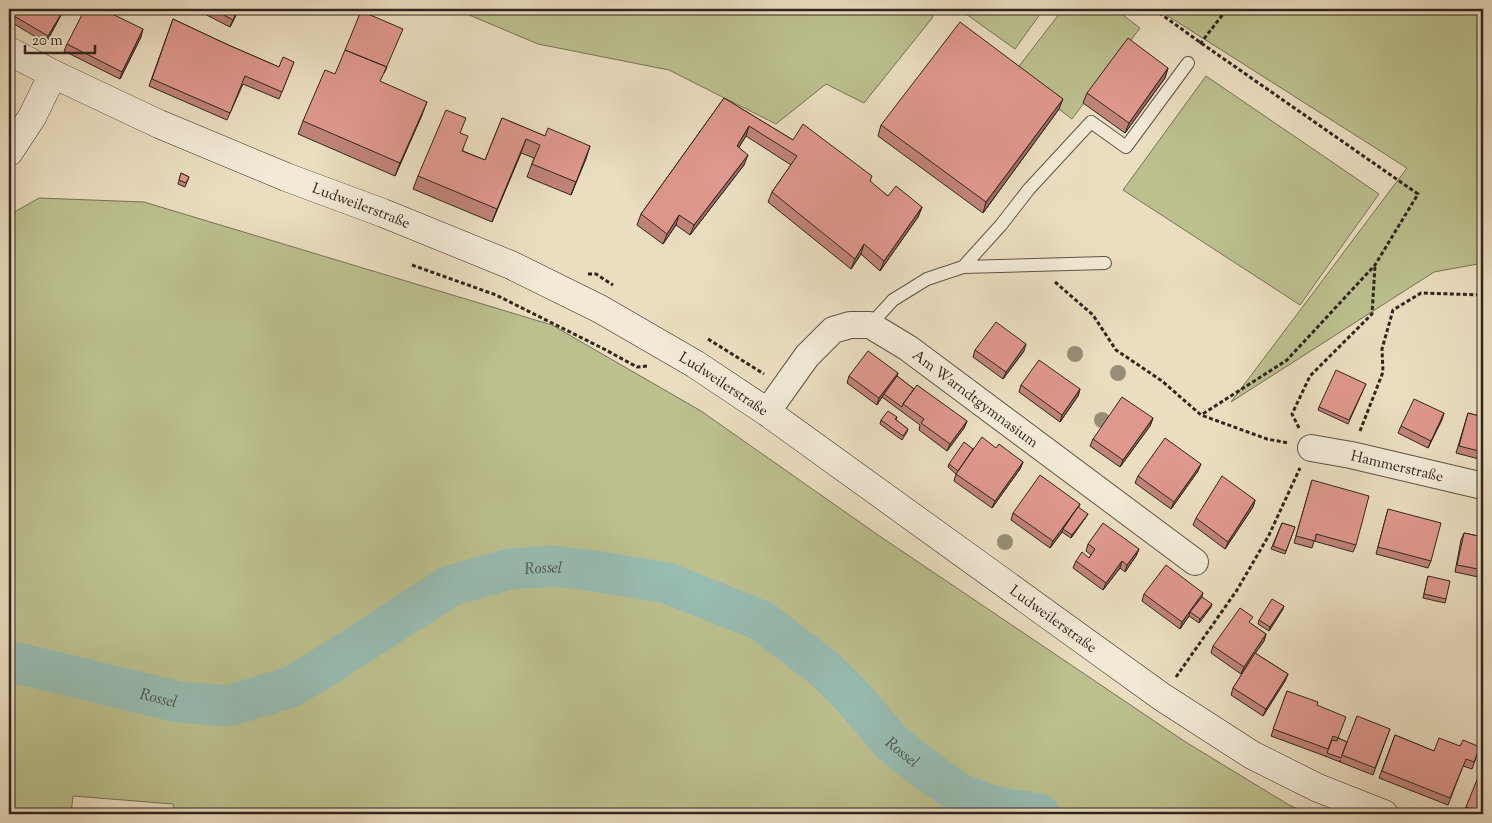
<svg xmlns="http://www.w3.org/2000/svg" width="1492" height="823" viewBox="0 0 1492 823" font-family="'Sorts Mill Goudy',serif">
	<rect width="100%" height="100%" fill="#ebdec0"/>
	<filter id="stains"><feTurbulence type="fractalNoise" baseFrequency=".004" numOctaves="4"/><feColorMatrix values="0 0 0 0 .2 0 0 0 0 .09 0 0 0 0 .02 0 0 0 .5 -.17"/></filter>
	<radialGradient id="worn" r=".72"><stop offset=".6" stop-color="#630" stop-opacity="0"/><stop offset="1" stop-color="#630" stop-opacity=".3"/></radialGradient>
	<path fill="#bcc08f" stroke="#767257" d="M455,9H931L933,17L864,103L826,84L776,124L669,70L538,44Z
		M959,9H1042L1043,10L1015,49Z
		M1063,9H1115L1140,28L1072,119L1013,74Z
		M1157,9H1483V263L1434,272L1231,402L1407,168Z
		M1206,76L1379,194L1300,305L1123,190Z
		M39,198L144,202L552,325L701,411L878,535L1184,741L1289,805L1309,814H176L173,804L73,796L71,814H9V215Z"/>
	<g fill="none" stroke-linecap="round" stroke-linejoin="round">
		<path stroke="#98bcb1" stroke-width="41" id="s1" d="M9,661L179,702L228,706L291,687L329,664L450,586L509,569L552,566L596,571L667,583L762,621L827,671L852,696L891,742L922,767L960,794L992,806L1039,814"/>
		<g stroke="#5f5347" stroke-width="14">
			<path id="service" d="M963,267L1105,263
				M870,325L893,300L927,279L963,267L1001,225L1029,189L1091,122L1126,147L1188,63"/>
		</g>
		<g stroke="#5f5347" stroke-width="28">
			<g id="minor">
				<path id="s2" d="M767,412L807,356L833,330L850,325H870L908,348L1195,562"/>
				<path id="s3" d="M1311,448L1351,455L1483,486"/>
			</g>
		</g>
		<g stroke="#30251f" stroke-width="29">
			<g id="secondary">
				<path id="s4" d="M9,51L53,74L159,124L286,177L383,213L511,265L600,309L695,364L767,412L1162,697L1252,755L1318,788L1384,814"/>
				<path d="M9,152L32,117L53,74"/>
			</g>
		</g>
		<path stroke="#30251f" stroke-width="3" stroke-dasharray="4 2.5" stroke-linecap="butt" d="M1154,9L1201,43L1418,194L1375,265L1287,360L1201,415
			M1200,44L1227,9
			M412,265L496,295L604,349L637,367L648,366
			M588,274H596L613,285
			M1055,282L1093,315L1116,350L1162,381L1201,415L1267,439L1288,443
			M708,339L764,374
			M1299,428L1292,414L1310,376L1372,314L1375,266
			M1360,431L1383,372L1382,349L1393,310L1421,293L1483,295
			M1176,677L1237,590L1269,535L1300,468"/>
		<use href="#service" stroke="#f2ead6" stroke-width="12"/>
		<use href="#minor" stroke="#f2ead6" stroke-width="26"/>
		<use href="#secondary" stroke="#f2ead6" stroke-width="28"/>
	</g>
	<g fill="#978e77">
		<circle cx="1075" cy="354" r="8"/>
		<circle cx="1118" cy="373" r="8"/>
		<circle cx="1102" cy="420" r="8"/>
		<circle cx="1005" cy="542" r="8"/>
	</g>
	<path fill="#c08379" stroke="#30251f" d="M9,9L61,15L46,43L9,21Z
		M195,9H239L230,27Z
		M173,19L226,44L279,67L294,62L279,99L243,84L227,120L149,86Z
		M141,37L120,79L64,51L67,44Z
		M1168,68L1165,78L1125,133L1083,103L1087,93Z
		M335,74L381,82L422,115L395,176L298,134L303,121Z
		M724,98L793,140L870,182L888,196L922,207L918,217L880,271L861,254L851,269L768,202L772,192L791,165L746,136L738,148L744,165L690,235L676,225L663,244L637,225L641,214Z
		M1059,109L983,213L878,136L881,125Z
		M502,118L545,136L590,146L571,195L527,177L534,158L521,153L492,222L413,189L418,176L461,133L463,151L485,160Z
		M181,173L189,177L185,187L178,184Z
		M975,350L1024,351L1003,379L973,357Z
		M898,373L897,376L914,389L967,421L964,428L947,451L919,430L920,425L882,397L877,405L847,383L849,376Z
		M1366,384L1348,424L1318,410L1319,407Z
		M1021,385L1080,389L1078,396L1060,422L1019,392Z
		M1444,413L1428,448L1398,433L1401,426Z
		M1468,413L1483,417V460L1456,453Z
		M897,417L896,420L908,429L907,432L902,440L880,424L881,420Z
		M1153,418L1150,426L1120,467L1090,446L1093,439Z
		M996,448L1023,462L1020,469L992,508L954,481L956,474L948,467L949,464L973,449Z
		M1198,471L1171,509L1135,483L1138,476Z
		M1312,480L1356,545L1353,552L1314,541L1312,548L1294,543Z
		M1255,500L1253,507L1225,549L1193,525L1196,518Z
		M1080,504L1078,507L1086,517L1071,538L1062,532L1050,548L1011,520L1013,513Z
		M1388,509L1431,561L1428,568L1376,554Z
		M1282,523L1295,527L1285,554L1271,549Z
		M1464,533L1483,537V578L1455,572L1461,540Z
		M1088,544L1139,549L1136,556L1125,572L1120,568L1103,590L1073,568L1076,561L1089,558L1091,555L1086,551Z
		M1428,576L1446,599L1445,603L1423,598Z
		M1144,594L1202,597L1211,607L1199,623L1189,616L1180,629L1142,601Z
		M1283,609L1269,631L1258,624L1259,620Z
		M1251,624L1266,634L1264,641L1255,653L1288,674L1285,681L1263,716L1231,695L1233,688L1255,654L1241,674L1211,653L1213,646Z
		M1287,691L1317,705L1338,738L1347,742L1390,729L1373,775L1340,762V760V762L1325,756H1326H1325L1271,736Z
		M1395,735L1434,751L1460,746L1480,747L1472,769L1463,766L1448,805L1379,778Z
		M1466,807L1483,814H1463Z"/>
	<path fill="#9c6a63" stroke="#30251f" d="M64,9L61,15L46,43L48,36Z
		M238,9H239L230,27L233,20Z
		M143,29L141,37L120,79L122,72Z
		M1168,68L1165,78L1125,133L1129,123Z
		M1063,99L1059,109L983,213L986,202Z
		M427,102L422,115L395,176L400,163Z
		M749,126L746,136L733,157L737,146Z
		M526,139L521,153L492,222L497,209Z
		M590,146L586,159L571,195L576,182Z
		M748,155L744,165L690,235L694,225Z
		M922,207L918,217L880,271L884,261Z
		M679,215L676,225L663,244L667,234Z
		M864,244L861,254L851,269L855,259Z
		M1026,344L1024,351L1003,379L1006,372Z
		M898,373L895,380L884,394L882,397L877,405L879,398Z
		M1080,389L1078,396L1060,422L1062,415Z
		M1444,413L1442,420L1428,448L1431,441Z
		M1153,418L1150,426L1120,467L1123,460Z
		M967,421L964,428L947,451L950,444Z
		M1023,462L1020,469L992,508L995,501Z
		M1201,464L1198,471L1171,509L1174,502Z
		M1255,500L1253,507L1225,549L1228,542Z
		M1080,504L1077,511L1063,529L1062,532L1050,548L1053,541Z
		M1088,514L1086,517L1071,538L1072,535Z
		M1139,549L1136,556L1125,572L1127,565Z
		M1122,561L1120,568L1103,590L1106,583Z
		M1203,593L1201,600L1190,612L1189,616L1180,629L1182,622Z
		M1212,604L1211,607L1199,623L1200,619Z
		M1284,606L1283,609L1269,631L1270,627Z
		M1266,634L1264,641L1241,674L1244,667Z
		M1288,674L1285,681L1263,716L1266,709Z"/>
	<path fill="#df988d" stroke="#30251f" d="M9,9H64L48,36L9,13Z
		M85,9H102L143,29L122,72L67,44Z
		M212,9H238L233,20Z
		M361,11L403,29L384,73L387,67L345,50Z
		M173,19L226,44L279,67L283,57L294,62L282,92L245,76L230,113L152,79Z
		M960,22L1063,99L986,202L881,125Z
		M1128,38L1168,68L1129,123L1087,93Z
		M345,50L387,67L380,81L427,102L400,163L303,121L325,70L335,74Z
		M724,98L793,140L803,124L872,176L870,181L888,196L896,186L922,207L884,261L864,244L855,259L772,192L797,156L749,126L737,146L748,155L694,225L679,215L667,234L641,214Z
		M446,110L466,118L460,133L468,136L462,151L485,160L502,118L545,136L548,128L590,146L576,182L532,164L540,145L526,139L497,209L418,176Z
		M181,173L189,177L186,183L179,180Z
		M996,322L1026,344L1006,372L975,350Z
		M868,351L898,373L879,398L849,376Z
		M1039,360L1080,389L1062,415L1021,385Z
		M1336,370L1366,384L1349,420L1319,407Z
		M897,376L914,389L903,404L902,407L884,394Z
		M917,385L967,421L950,444L921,423L924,419L903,404Z
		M1122,397L1153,418L1123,460L1093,439Z
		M1414,399L1444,413L1431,441L1401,426Z
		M888,411L897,417L895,419L908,429L903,436L881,420Z
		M1468,413L1483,417V452L1459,446Z
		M982,437L996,448L999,444L1023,462L995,501L956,474Z
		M1165,438L1201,464L1174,502L1138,476Z
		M964,442L973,449L958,471L949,464Z
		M1040,475L1080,504L1053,541L1013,513Z
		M1222,476L1255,500L1228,542L1196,518Z
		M1312,480L1369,496L1356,545L1316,534L1315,541L1296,536Z
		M1078,507L1088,514L1072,535L1063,529Z
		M1388,509L1441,523L1431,561L1378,547Z
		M1103,523L1139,549L1127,565L1122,561L1106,583L1076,561L1082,552L1089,558L1095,549L1088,544Z
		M1282,523L1295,527L1286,551L1273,546Z
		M1464,533L1483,537V570L1457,565Z
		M1166,565L1203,593L1182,622L1144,594Z
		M1428,576L1450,581L1446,599L1424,594Z
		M1202,597L1212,604L1200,619L1190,612Z
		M1272,599L1284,606L1270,627L1259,620Z
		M1240,608L1253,617L1249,622L1266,634L1244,667L1213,646Z
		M1255,653L1288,674L1266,709L1233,688Z
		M1287,691L1318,702L1317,705L1346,717L1338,738L1333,736L1328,749L1273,729Z
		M1357,716L1390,729L1375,768L1342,755Z
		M1395,735L1434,751L1439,738L1460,746L1463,740L1480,747L1474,762L1466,759L1450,798L1382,771Z
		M1338,738L1347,742L1341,758L1327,753L1332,740L1337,741Z
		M1483,765V814L1466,807Z"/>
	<g text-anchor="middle" stroke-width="4" stroke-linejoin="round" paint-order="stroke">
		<g font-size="15" fill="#30251f" stroke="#f2ead6">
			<text dy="5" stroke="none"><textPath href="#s4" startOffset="385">Ludweilerstraße</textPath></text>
			<text dy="5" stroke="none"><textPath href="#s4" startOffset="790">Ludweilerstraße</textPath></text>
			<text dy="5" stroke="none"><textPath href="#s2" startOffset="272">Am Warndtgymnasium</textPath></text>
			<text dy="5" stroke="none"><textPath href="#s3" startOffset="88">Hammerstraße</textPath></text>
			<text dy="5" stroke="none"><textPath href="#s4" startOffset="1195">Ludweilerstraße</textPath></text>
		</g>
		<g font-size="16" font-style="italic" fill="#4f524b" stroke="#f2ead6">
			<text dy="6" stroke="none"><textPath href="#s1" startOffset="574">Rossel</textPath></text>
			<text dy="6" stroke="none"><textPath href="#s1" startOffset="154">Rossel</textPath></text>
			<text dy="6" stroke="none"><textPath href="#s1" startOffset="994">Rossel</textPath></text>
		</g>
	</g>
	<rect width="1492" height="823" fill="none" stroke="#ebdec0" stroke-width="30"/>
	<rect x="10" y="10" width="1472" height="803" fill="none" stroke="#30251f" stroke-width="2.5"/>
	<rect x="15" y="15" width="1462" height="793" fill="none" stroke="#30251f"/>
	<path d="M25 45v8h70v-8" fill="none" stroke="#30251f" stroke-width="2.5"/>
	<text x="32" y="45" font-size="15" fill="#30251f" stroke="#f2ead6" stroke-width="4" paint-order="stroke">20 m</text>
	<rect width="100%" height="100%" filter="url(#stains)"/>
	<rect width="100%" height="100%" fill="url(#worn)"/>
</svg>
